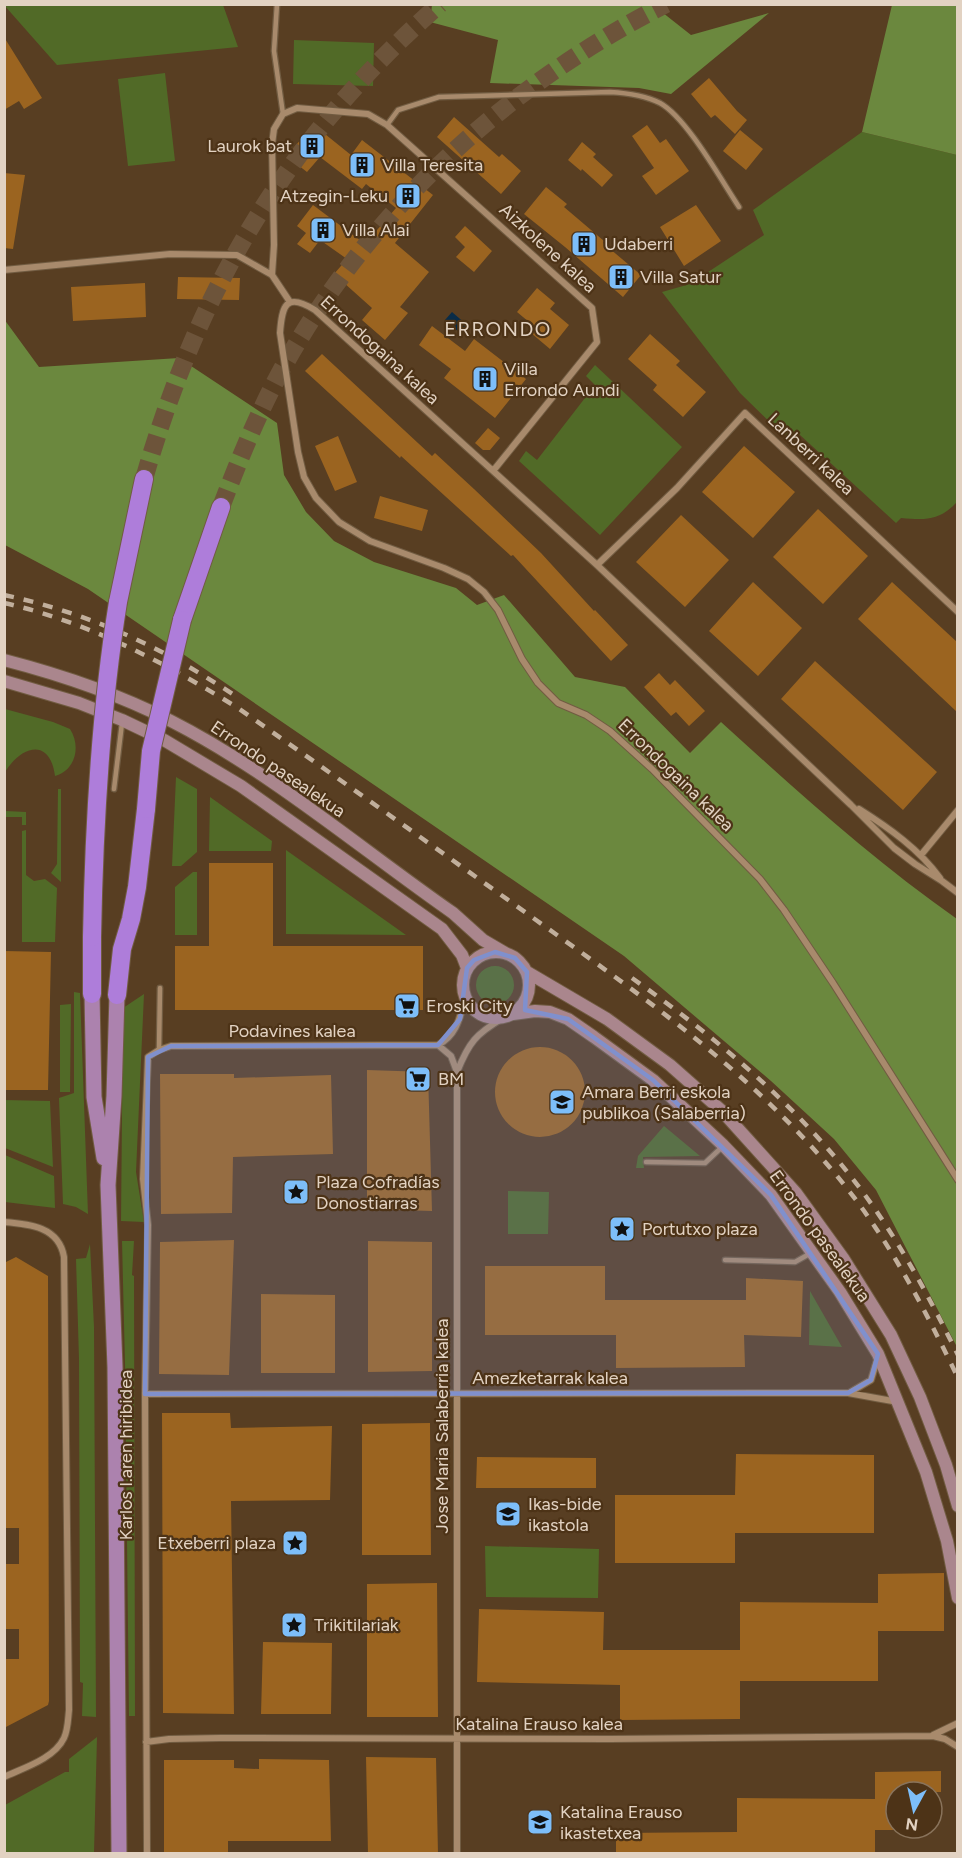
<svg xmlns="http://www.w3.org/2000/svg" width="962" height="1858" viewBox="0 0 962 1858" font-family="Figtree,sans-serif">
	<rect width="100%" height="100%" fill="#583e22"/>
	<path fill="#516a27" d="M4,5H223L238,47L57,65Z
		M294,40L374,43L373,86L293,84Z
		M165,73L175,161L128,166L118,79Z
		M862,132L957,155V502C939,521 926,520 901,518L896,523L800,435H783L740,393L662,292L690,284L764,235L753,210Z
		M595,365L682,447L600,535L519,461L526,451L537,460L595,385L586,376Z
		M5,709L53,722L70,729C81,746 76,770 55,776C50,737 21,746 5,772Z
		M176,777L197,789V852L181,866H172Z
		M58,789H61V882L51,873L57,864Z
		M210,797L272,841L271,851H209Z
		M5,811L26,812V825H22V817H5Z
		M26,830V875L34,881L45,879L57,888L55,942H22V831Z
		M286,850L406,935L286,934Z
		M193,872H197V935H175V887Z
		M476 985a19 19 0 1 1 38 0a19 19 0 1 1-38 0Z
		M74,992L80,993L88,1214L76,1207L63,1204L59,1098L74,1093Z
		M144,994L136,1172L144,1222L121,1221L123,1008Z
		M71,1004L70,1092H60V1005Z
		M4,1100L50,1101L53,1167L5,1148Z
		M664,1126L700,1156L643,1157L644,1168H636L638,1156Z
		M5,1155L54,1176L55,1208L5,1202Z
		M508,1191L549,1192L548,1234H508Z
		M635,1220V1238L615,1237V1224Z
		M122,1241H134L132,1275L134,1276L135,1716H129L125,1364Z
		M90,1244L94,1327L96,1717L82,1716L83,1683L80,1682L79,1359L76,1259L86,1258Z
		M810,1291L842,1347L809,1345Z
		M485,1546L599,1549L598,1598L486,1597Z
		M97,1737L94,1853H5V1805L65,1772H69V1759Z"/>
	<path fill="#6b883e" d="M432,5H653L691,35L769,13L671,94L639,88L490,83L498,40L430,22Z
		M892,5H957V155L862,132Z
		M4,319L39,367L179,358L277,423L284,475L306,512L334,541L374,562L456,588L477,605L504,595L575,677L625,687L690,753L721,722C797,791 873,860 957,919V1347L876,1190L834,1139L771,1081L624,956L88,589L5,545Z"/>
	<path fill="#092c48" d="M452,312L467,325L460,333L445,320Z"/>
	<path fill="#9b6420" d="M4,37L42,98L24,109L19,101L4,110Z
		M709,78L737,111L747,120L735,134L715,115L711,118L691,94Z
		M454,117L499,157L502,154L521,171L501,194L437,137Z
		M647,125L660,143L666,139L689,171L656,195L642,176L654,168L632,136Z
		M320,130L351,155L362,140L433,195L395,243L429,272L400,307L408,313L385,340L362,320L372,308L334,274L347,259L320,240L310,253L297,244L306,233L297,226L313,205L365,244L396,208L366,184L362,189L320,157L307,172L294,162L298,157L291,151L308,131L314,136Z
		M740,130L763,149L746,170L723,151Z
		M582,142L596,154L593,157L613,175L602,187L582,169L581,171L568,160Z
		M4,173L25,175L13,249L4,248Z
		M546,187L567,204L564,207L604,241L603,243L641,275L623,297L565,247L524,214Z
		M696,205L721,241L684,266L660,227Z
		M465,226L492,251L474,272L456,257L465,247L455,237Z
		M178,277L240,278L239,300L177,299Z
		M145,283L146,317L73,321L71,287Z
		M537,288L555,303L550,309L569,325L550,349L531,333L535,327L517,312Z
		M432,326L465,351L474,339L526,379L495,418L444,378L451,369L419,345Z
		M650,334L680,361L676,365L706,392L683,417L653,390L657,385L628,359Z
		M322,354L432,456L435,453L474,489L541,553L594,611L595,610L628,645L611,661L513,555L511,556L401,456L400,458L305,371Z
		M488,428L500,438L490,450H483L475,443Z
		M338,436L357,482L335,491L315,446Z
		M744,446L795,492L753,538L702,492Z
		M380,496L428,510L422,531L374,518Z
		M818,509L868,556L823,604L773,557Z
		M681,515L729,560L685,607L636,562Z
		M753,582L802,628L758,676L709,631Z
		M892,582L957,642V712L858,619Z
		M815,661L937,772L903,810L781,699Z
		M659,673L670,685L675,680L705,711L689,726L676,712L671,716L644,687Z
		M209,863H273V946H423V1010H175V946H209Z
		M4,951L51,952L48,1090H4Z
		M495 1092a45 45 0 1 1 90 0a45 45 0 1 1-90 0Z
		M367,1070L428,1072L432,1211L367,1209Z
		M160,1074H234V1078L331,1075L333,1154L233,1157L232,1213L161,1214Z
		M234,1240L229,1375L159,1374L160,1242Z
		M368,1241L432,1242V1371L368,1372Z
		M16,1257L48,1276L49,1701L48,1705L4,1728V1659H19V1629H4V1564H19V1528H4V1263Z
		M485,1266H605V1300H746V1278L803,1281L801,1337L744,1335L745,1367L616,1368V1335H485Z
		M261,1294L335,1295V1373H261Z
		M162,1413H230L231,1428L332,1426L330,1500L231,1501L234,1714L163,1713Z
		M430,1423L431,1555H362V1424Z
		M736,1454L874,1455V1533H735V1563H615V1495H735Z
		M477,1457L596,1458V1488H476Z
		M944,1573V1631H878V1681H740V1719L620,1720V1685L477,1682L479,1609L604,1612L603,1650H740V1602L878,1603V1574Z
		M437,1583L438,1717H367V1584Z
		M263,1642L332,1643L331,1714H261Z
		M366,1757L436,1758L438,1854H368Z
		M259,1759L329,1760L331,1841H228V1854H164V1760H234V1768L259,1769Z
		M941,1771V1792H896V1830H875V1854H616V1833L737,1832V1798L875,1799V1772Z"/>
	<g fill="none" stroke-linecap="round" stroke-linejoin="round">
		<path stroke="#6d543a" stroke-width="18" stroke-dasharray="18 9" stroke-linecap="butt" d="M144,479C199,287 288,137 440,4
			M221,507C239,460 258,413 282,369C370,211 505,86 666,4"/>
		<g stroke="#715c42" stroke-width="7">
			<path id="service" d="M277,4L274,51L283,114
				M387,125L398,110L439,97L610,92C627,93 644,95 660,103C687,118 721,180 739,207
				M114,789L122,723
				M159,1050L160,988
				M646,1162L705,1163L722,1147
				M725,1260L795,1262L811,1253"/>
		</g>
		<g stroke="#715c42" stroke-width="8">
			<path id="minor" d="M4,270L170,254L237,255L272,275L290,302
				M272,275L274,245L272,144L274,129L283,114L297,108L368,114L387,125L592,308L597,342L493,471
				M597,565L677,488L745,413L958,612
				M859,809C889,828 919,849 940,878
				M921,855L958,810
				M958,893L942,881L915,864L894,848L851,805L597,565L315,310C286,292 282,305 280,333L298,452L304,477L316,498L339,522L370,541L444,568L468,579L484,592L498,610L522,659L538,683L558,703L586,715L610,731L652,769L760,879L784,910L833,983L958,1180
				M438,1045L451,1056L457,1072
				M4,1222C30,1224 59,1227 64,1257L69,1710C68,1719 68,1730 64,1738C54,1759 23,1768 4,1777
				M849,1393L871,1380L877,1360
				M145,1394L848,1393L898,1402
				M933,1735L958,1723
				M146,1742L169,1739L220,1738L610,1739L933,1736L945,1739L958,1747
				M147,1854L145,1394L148,1225L143,1179L148,1057L159,1050L171,1046L438,1045C457,1035 460,1017 465,999
				M457,1854V1072C469,1042 476,1034 503,1018"/>
		</g>
		<g stroke="#715c42" stroke-width="14">
			<path id="secondary" d="M4,660C62,675 118,694 171,721C271,772 361,849 453,913L483,940L507,954
				M4,681L79,703L122,720L164,740L241,786L442,929L462,955L467,968
				M463 985a33 33 0 1 1 66 0a33 33 0 1 1-66 0Z
				M527,972L607,1019L670,1065L722,1111L796,1193L843,1258L891,1335L920,1397L946,1465L958,1506
				M513,1014L535,1011L550,1012L568,1019L594,1037L653,1080L723,1145L771,1195L840,1292L878,1354L926,1472L947,1541L958,1598"/>
		</g>
		<g stroke="#715c42" stroke-width="17">
			<path id="primary" d="M92,994L94,1097L104,1158
				M117,995L114,1096L108,1185L115,1367L119,1854"/>
		</g>
		<g stroke="#715c42" stroke-width="20">
			<path id="motorway" d="M118,602L144,479
				M182,620L221,507
				M92,994V937
				M117,995L122,949L131,919L137,887L146,809"/>
		</g>
		<use href="#service" stroke="#a88a6c" stroke-width="4.5"/>
		<use href="#minor" stroke="#a88a6c" stroke-width="6"/>
		<use href="#secondary" stroke="#aa868d" stroke-width="12"/>
		<use href="#primary" stroke="#ac82ae" stroke-width="15"/>
		<use href="#motorway" stroke="#ae7dda" stroke-width="18"/>
		<path stroke="#c1af9c" stroke-width="4.5" stroke-dasharray="10 10" stroke-linecap="butt" d="M4,595C89,613 162,647 234,695
			M4,603C89,622 165,663 238,708C338,778 437,849 536,920C652,1003 769,1085 856,1200C897,1255 928,1316 958,1378
			M632,978C725,1044 815,1120 879,1215C909,1259 934,1307 958,1355"/>
		<g stroke="#715c42" stroke-width="20" stroke-linecap="butt">
			<path id="motorway-bridge" d="M146,809L151,751L182,620
				M92,937C94,825 100,713 118,602"/>
		</g>
		<use href="#motorway-bridge" stroke="#ae7dda" stroke-width="18"/>
	</g>
	<path fill="#8090cd" fill-opacity="0.2" stroke="#8090cd" stroke-width="4.5" stroke-linejoin="round" d="M495,952L515,958L527,972L525,1010L568,1019L653,1080L771,1195L878,1354L871,1380L848,1393L145,1394L148,1057L171,1046L438,1045L460,1019L467,968L474,960Z"/>
	<defs>
		<g id="building-square" transform="scale(1.35)"><rect x="-9" y="-9" width="18" height="18" rx="4" fill="#7dbef9" stroke="#4d3317"/><path d="M-4-6H4V6H1V3H-1V6H-4ZM-2.5-4.3h1.7v1.8h-1.7ZM.8-4.3h1.7v1.8H.8ZM-2.5-1h1.7V.8h-1.7ZM.8-1h1.7V.8H.8Z" fill="#111"/></g>
		<g id="supermarket-square" transform="scale(1.35)"><rect x="-9" y="-9" width="18" height="18" rx="4" fill="#7dbef9" stroke="#4d3317"/><path d="M-6-5.5h2.5l.6 2H6L4.5 2H-2.5L-4.4-4H-6ZM-1.5 3.2a1.3 1.3 0 1 0 .1 0ZM3 3.2a1.3 1.3 0 1 0 .1 0Z" fill="#111"/></g>
		<g id="school-square" transform="scale(1.35)"><rect x="-9" y="-9" width="18" height="18" rx="4" fill="#7dbef9" stroke="#4d3317"/><path d="M0-5L7-2L0 1L-7-2ZM-4 1L0 2.5L4 1V4Q0 6-4 4Z" fill="#111"/></g>
		<g id="sight-square" transform="scale(1.35)"><rect x="-9" y="-9" width="18" height="18" rx="4" fill="#7dbef9" stroke="#4d3317"/><path d="M0-6L1.8-2.2L6-1.7L2.9 1.2L3.7 5.4L0 3.3L-3.7 5.4L-2.9 1.2L-6-1.7L-1.8-2.2Z" fill="#111"/></g>
	</defs>
	<g fill-rule="evenodd">
		<use href="#building-square" x="312" y="146"/>
		<use href="#building-square" x="362" y="165"/>
		<use href="#building-square" x="408" y="196"/>
		<use href="#building-square" x="323" y="230"/>
		<use href="#building-square" x="584" y="244"/>
		<use href="#building-square" x="621" y="277"/>
		<use href="#building-square" x="485" y="379"/>
		<use href="#supermarket-square" x="407" y="1006"/>
		<use href="#supermarket-square" x="418" y="1079"/>
		<use href="#school-square" x="562" y="1102"/>
		<use href="#sight-square" x="296" y="1192"/>
		<use href="#sight-square" x="622" y="1229"/>
		<use href="#school-square" x="508" y="1514"/>
		<use href="#sight-square" x="295" y="1543"/>
		<use href="#sight-square" x="294" y="1625"/>
		<use href="#school-square" x="540" y="1822"/>
	</g>
	<g text-anchor="middle" stroke-width="4.5" stroke-linejoin="round" paint-order="stroke">
		<g font-size="18" fill="#e2d2c2" stroke="#4d3317" text-anchor="start">
			<text x="292" y="152" text-anchor="end">Laurok bat</text>
			<text x="382" y="171">Villa Teresita</text>
			<text x="388" y="202" text-anchor="end">Atzegin-Leku</text>
			<text x="342" y="236">Villa Alai</text>
			<text x="604" y="250">Udaberri</text>
			<text x="640" y="283">Villa Satur</text>
			<text x="504" y="375">Villa<tspan x="504" dy="21">Errondo Aundi</tspan></text>
			<text x="426" y="1012">Eroski City</text>
			<text x="438" y="1085">BM</text>
			<text x="582" y="1098">Amara Berri eskola<tspan x="582" dy="21">publikoa (Salaberria)</tspan></text>
			<text x="316" y="1188">Plaza Cofradías<tspan x="316" dy="21">Donostiarras</tspan></text>
			<text x="642" y="1235">Portutxo plaza</text>
			<text x="528" y="1510">Ikas-bide<tspan x="528" dy="21">ikastola</tspan></text>
			<text x="276" y="1549" text-anchor="end">Etxeberri plaza</text>
			<text x="314" y="1631">Trikitilariak</text>
			<text x="560" y="1818">Katalina Erauso<tspan x="560" dy="21">ikastetxea</tspan></text>
		</g>
		<g font-size="18" fill="#e2d2c2" stroke="#4d3317">
			<text transform="translate(548 248) rotate(42)" y="6">Aizkolene kalea</text>
			<text transform="translate(380 350) rotate(42)" y="6">Errondogaina kalea</text>
			<text transform="translate(811 454) rotate(43)" y="6">Lanberri kalea</text>
			<text transform="translate(278 769) rotate(34)" y="6">Errondo pasealekua</text>
			<text transform="translate(676 775) rotate(44)" y="6">Errondogaina kalea</text>
			<text x="292" y="1037">Podavines kalea</text>
			<text transform="translate(820 1236) rotate(54)" y="6">Errondo pasealekua</text>
			<text x="550" y="1384">Amezketarrak kalea</text>
			<text transform="translate(442 1426) rotate(-90)" y="6">Jose Maria Salaberria kalea</text>
			<text transform="translate(126 1455) rotate(-90)" y="6">Karlos I.aren hiribidea</text>
			<text x="539" y="1730">Katalina Erauso kalea</text>
		</g>
		<g font-size="20" letter-spacing="1.5" fill="#e2d2c2" stroke="#4d3317">
			<text x="498" y="336">ERRONDO</text>
		</g>
	</g>
	<rect width="962" height="1858" fill="none" stroke="#e2d2c2" stroke-width="12"/>
	<g transform="translate(914 1810) rotate(188)"><circle r="28" fill="#4d3317" stroke="#89735b" stroke-width="1.5"/>
	<path d="M0-4.5L10 22L0 15L-10 22Z" fill="#7dbef9"/>
	<text y="-9" font-size="16" font-weight="bold" text-anchor="middle" fill="#e2d2c2">N</text>
	</g>
</svg>
